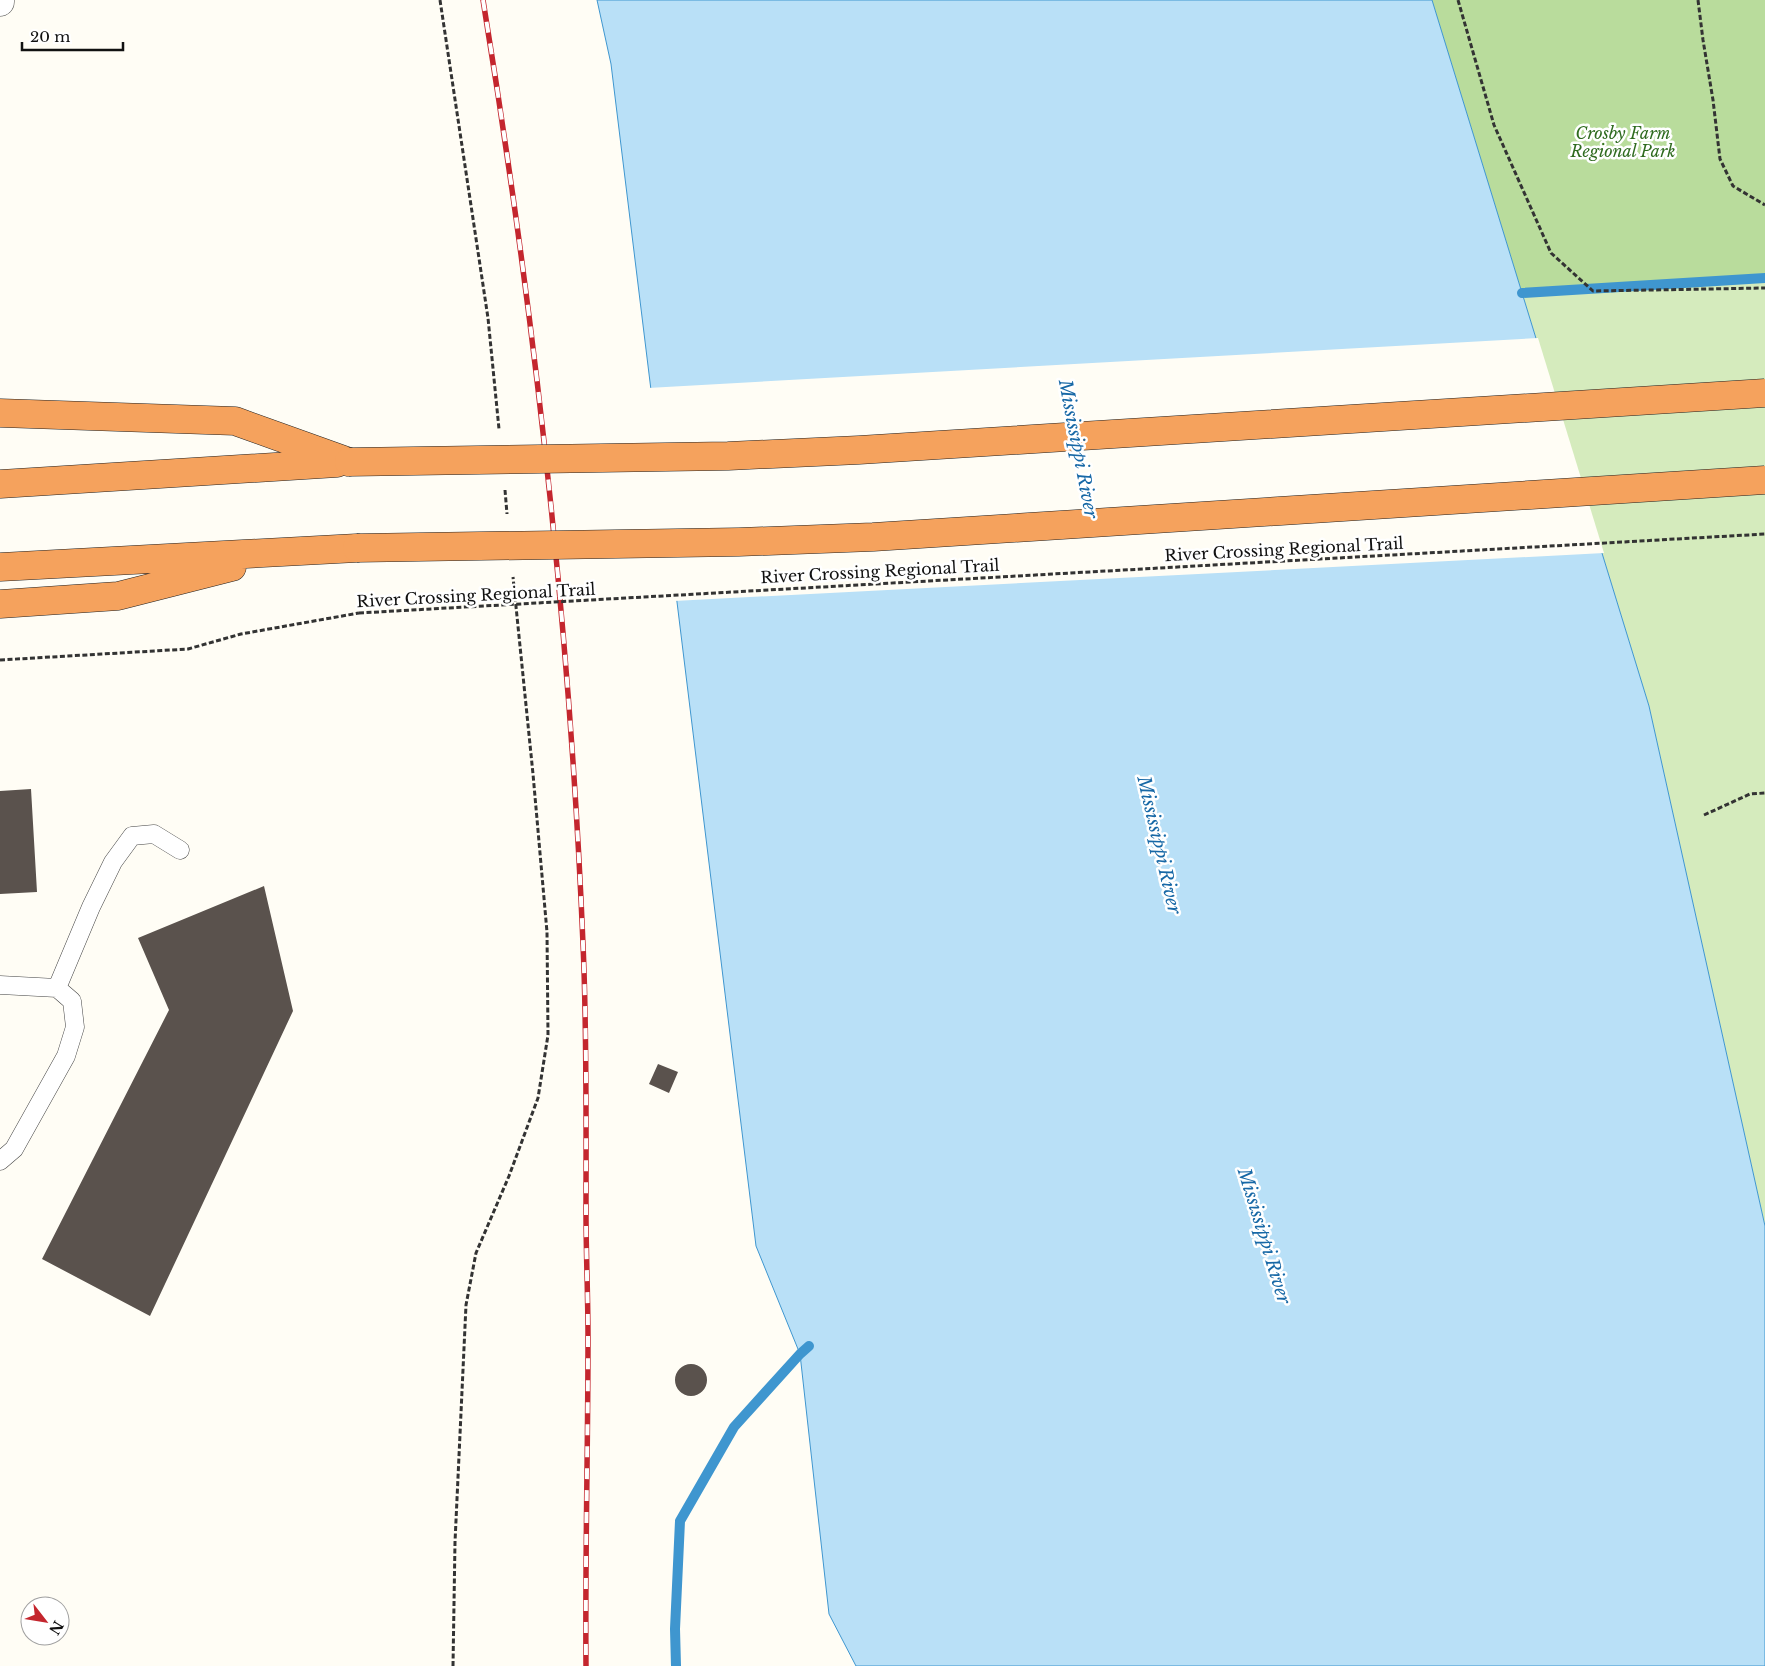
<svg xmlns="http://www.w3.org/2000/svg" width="1765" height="1666" viewBox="0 0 1765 1666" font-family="'Libre Baskerville',serif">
	<rect width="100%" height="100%" fill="#fffdf5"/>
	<path fill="#d5ebbd" d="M1432,0H1765V1226L1649,706Z"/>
	<path fill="#b9dc9c" d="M1432,0H1765V279L1522,293Z"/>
	<path fill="#b9e0f7" stroke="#3f96cf" d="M597,0H1432L1649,706L1765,1226V1666H856L829,1614L800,1354L756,1246L611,64Z"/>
	<path fill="#fffdf5" d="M1538,338L1604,553L674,601L648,388Z"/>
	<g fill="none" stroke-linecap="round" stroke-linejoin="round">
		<path stroke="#3f96cf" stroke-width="10" d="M1522,293L1765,278
			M676,1666L675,1629L680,1521L734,1427L800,1354L809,1346"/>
	</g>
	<path fill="#5a524d" d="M31,789L37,892L0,894V791Z
		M264,886L293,1011L150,1316L42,1259L169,1010L138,938Z
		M658,1064L678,1072L669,1093L649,1084Z
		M675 1380a16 16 0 1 1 32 0a16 16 0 1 1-32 0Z"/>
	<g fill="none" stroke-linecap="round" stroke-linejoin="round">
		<g stroke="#444" stroke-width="19">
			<path id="service" d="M0,985L57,988L72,1001L75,1027L66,1056L14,1149L0,1161
				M57,988L91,907L113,862L132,836L154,834L180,850"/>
		</g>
		<g stroke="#444" stroke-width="29">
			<path id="minor" d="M0,2V0"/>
		</g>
		<g stroke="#222" stroke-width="29">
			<path id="motorway" d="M0,413L235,421L349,462
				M0,484L337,463
				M0,567L357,548
				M0,604L118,596L232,567"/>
		</g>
		<path stroke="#333" stroke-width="3" stroke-dasharray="5 2.5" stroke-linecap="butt" d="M440,0L488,318L499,429
			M1458,0L1494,125L1551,253L1593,291L1765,288
			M1698,0L1703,40L1713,100L1720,159L1733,186L1765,205
			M505,490L507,514
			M0,660L188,649L241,634L359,613
			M1704,815L1750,794L1765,793
			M453,1666L455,1542L466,1305L476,1253L509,1176L538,1098L548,1035L547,932L533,774L513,577"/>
		<use href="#service" stroke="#fff" stroke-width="18"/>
		<use href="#minor" stroke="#fff" stroke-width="28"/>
		<use href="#motorway" stroke="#f5a25d" stroke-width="28"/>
		<g stroke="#c4262e" stroke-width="5.5">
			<path id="rail" d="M483,0C534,312 570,627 583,944C587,1033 586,1123 586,1212C586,1254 588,1296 588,1338C588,1448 585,1557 586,1666"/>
		</g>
		<use href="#rail" stroke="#fff" stroke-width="4" stroke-dasharray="11" stroke-linecap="butt"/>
		<g stroke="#222" stroke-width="29" stroke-linecap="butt">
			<path id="motorway-bridge" d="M349,462L728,456L859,450L1765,393
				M357,548L739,542L873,537L1765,480"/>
		</g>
		<path stroke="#333" stroke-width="3" stroke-dasharray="5 2.5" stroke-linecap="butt" d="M359,613L1765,534"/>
		<use href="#motorway-bridge" stroke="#f5a25d" stroke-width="28"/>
	</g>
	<g text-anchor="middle" stroke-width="5" stroke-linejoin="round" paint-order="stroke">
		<g font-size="16" font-style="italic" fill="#2f6b1f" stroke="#fff">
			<text x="1623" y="139">Crosby Farm<tspan x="1623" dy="18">Regional Park</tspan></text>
		</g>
		<g font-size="16" fill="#111" stroke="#fff">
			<text transform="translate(1284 549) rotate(-3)" y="6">River Crossing Regional Trail</text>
			<text transform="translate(880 571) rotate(-3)" y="6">River Crossing Regional Trail</text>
			<text transform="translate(476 595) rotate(-3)" y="6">River Crossing Regional Trail</text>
		</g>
		<g font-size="18" font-style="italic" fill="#1768a6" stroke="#fff">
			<text transform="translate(1078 449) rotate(79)" y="6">Mississippi River</text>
			<text transform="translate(1159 845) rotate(77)" y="6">Mississippi River</text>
			<text transform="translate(1264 1236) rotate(73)" y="6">Mississippi River</text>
		</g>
	</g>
	<g transform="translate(45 1621) rotate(121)"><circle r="24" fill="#ffffff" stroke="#a0a0a0"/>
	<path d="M0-4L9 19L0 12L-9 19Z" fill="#c4262e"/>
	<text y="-8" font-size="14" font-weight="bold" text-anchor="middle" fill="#111111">N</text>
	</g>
	<path d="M22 42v8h101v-8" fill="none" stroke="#111111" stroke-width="2.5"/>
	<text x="30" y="42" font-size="15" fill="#111111" stroke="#ffffff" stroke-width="4" paint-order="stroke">20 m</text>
</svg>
